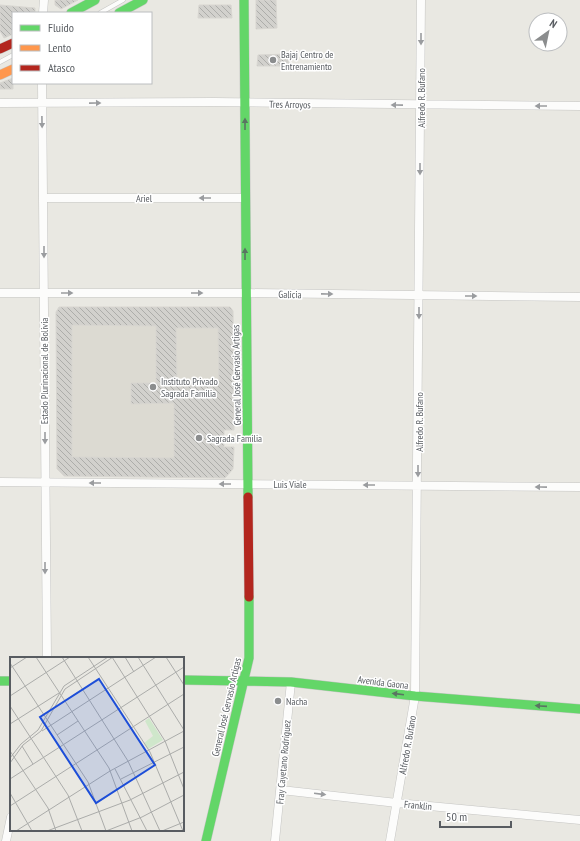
<svg xmlns="http://www.w3.org/2000/svg" width="580" height="841" viewBox="0 0 580 841" font-family="'PT Sans Narrow',sans-serif">
	<defs>
		<pattern id="building-back-hatch" width="6" height="6" patternUnits="userSpaceOnUse"><rect width="6" height="6" fill="#d2d1cd"/><path d="M-1 5l2 2M0 0l6 6M5-1l2 2" fill="none" stroke="#adadaa"/></pattern>
	</defs>
	<rect width="100%" height="100%" fill="#e9e8e2"/>
	<path fill="#dcdad2" d="M71,307H230L233,311L234,430H224L174,458L72,457Z"/>
	<path fill="url(#building-back-hatch)" stroke="#d8d6d1" fill-rule="evenodd" d="M55,0H78L61,9L55,5Z
		M256,0H276L277,28L256,29Z
		M0,5L35,8V13H13V34L4,38L0,31Z
		M199,5H231L232,18H198Z
		M289,54V66H257L258,55Z
		M13,78V89H0V83Z
		M59,307H230L233,311L234,430H224V447H234L233,469L225,478L64,476L57,469L56,312ZM72,325L156,326V383H131V404L174,403V458L72,457ZM176,328H218L219,383H177Z"/>
	<g fill="none" stroke-linecap="round" stroke-linejoin="round">
		<g stroke="#c5c5c3" stroke-width="5">
			<path id="lane" d="M100,13L123,0
				M0,62L13,55"/>
		</g>
		<g stroke="#c5c5c3" stroke-width="9">
			<path id="street" d="M43,13L44,0
				M42,83L47,658
				M0,103L214,102L580,106
				M44,198H244
				M0,293H245L580,297
				M0,482L580,487
				M281,790L397,803L580,820
				M6,841L11,817
				M275,841L291,682
				M390,841L415,696L421,0"/>
		</g>
		<g stroke="#c5c6c4" stroke-width="10">
			<path id="fast" d="M244,0L248,497
				M71,13L95,0
				M119,13L143,0
				M183,680L291,682L415,696L580,709
				M0,681H11
				M206,841L249,658V597"/>
		</g>
		<g stroke="#c5c6c4" stroke-width="10">
			<path id="slow" d="M0,75L13,69"/>
		</g>
		<g stroke="#c5c6c4" stroke-width="10">
			<path id="jam" d="M0,49L13,43
				M248,497L249,597"/>
		</g>
		<use href="#lane" stroke="#fcfcfb" stroke-width="4"/>
		<use href="#street" stroke="#fcfcfb" stroke-width="8"/>
		<use href="#fast" stroke="#63d668" stroke-width="9"/>
		<use href="#slow" stroke="#ff974d" stroke-width="9"/>
		<use href="#jam" stroke="#b3261e" stroke-width="9"/>
	</g>
	<defs><path id="oneway-solid" d="M-6-.8H1V-3.2L6.5 0L1 3.2V.8H-6Z"/></defs>
	<g fill="#9a9c9f">
		<use href="#oneway-solid" transform="translate(421 39) rotate(90)"/>
		<use href="#oneway-solid" transform="translate(95 103) rotate(-1)"/>
		<use href="#oneway-solid" transform="translate(397 105) rotate(-179)"/>
		<use href="#oneway-solid" transform="translate(541 106) rotate(-180)"/>
		<use href="#oneway-solid" transform="translate(42 122) rotate(89)"/>
		<use href="#oneway-solid" transform="translate(420 169) rotate(90)"/>
		<use href="#oneway-solid" transform="translate(205 198) rotate(-180)"/>
		<use href="#oneway-solid" transform="translate(44 252) rotate(90)"/>
		<use href="#oneway-solid" transform="translate(67 293)"/>
		<use href="#oneway-solid" transform="translate(197 293)"/>
		<use href="#oneway-solid" transform="translate(327 294) rotate(1)"/>
		<use href="#oneway-solid" transform="translate(471 296)"/>
		<use href="#oneway-solid" transform="translate(419 313) rotate(90)"/>
		<use href="#oneway-solid" transform="translate(45 438) rotate(90)"/>
		<use href="#oneway-solid" transform="translate(418 471) rotate(90)"/>
		<use href="#oneway-solid" transform="translate(95 483) rotate(-180)"/>
		<use href="#oneway-solid" transform="translate(225 484) rotate(-180)"/>
		<use href="#oneway-solid" transform="translate(369 485) rotate(-180)"/>
		<use href="#oneway-solid" transform="translate(541 487) rotate(-179)"/>
		<use href="#oneway-solid" transform="translate(45 568) rotate(90)"/>
		<use href="#oneway-solid" transform="translate(320 794) rotate(7)"/>
	</g>
	<g fill="#5a7462">
		<use href="#oneway-solid" transform="translate(245 124) rotate(-90)"/>
		<use href="#oneway-solid" transform="translate(245 254) rotate(-90)"/>
		<use href="#oneway-solid" transform="translate(398 694) rotate(-173)"/>
		<use href="#oneway-solid" transform="translate(541 706) rotate(-176)"/>
	</g>
	<g fill="#8b8d8e" stroke="#fff" stroke-width="1.5">
		<circle cx="273" cy="60" r="4"/>
		<circle cx="153" cy="387" r="4"/>
		<circle cx="199" cy="438" r="4"/>
		<circle cx="278" cy="701" r="4"/>
	</g>
	<g text-anchor="middle" stroke-width="3" stroke-linejoin="round" paint-order="stroke">
		<g font-size="10" fill="#585c61" stroke="#fff" text-anchor="start">
			<text x="281" y="58">Bajaj Centro de<tspan x="281" dy="12">Entrenamiento</tspan></text>
			<text x="161" y="385">Instituto Privado<tspan x="161" dy="12">Sagrada Familia</tspan></text>
			<text x="207" y="442">Sagrada Familia</text>
			<text x="286" y="705">Nacha</text>
		</g>
		<g font-size="10" fill="#585c61" stroke="#fff">
			<text transform="translate(421 98) rotate(-90)" y="4">Alfredo R. Bufano</text>
			<text transform="translate(290 104) rotate(1)" y="4">Tres Arroyos</text>
			<text x="144" y="202">Ariel</text>
			<text transform="translate(290 294) rotate(1)" y="4">Galicia</text>
			<text transform="translate(44 371) rotate(-90)" y="4">Estado Plurinacional de Bolivia</text>
			<text transform="translate(236 375) rotate(-91)" y="4">General José Gervasio Artigas</text>
			<text transform="translate(419 422) rotate(-90)" y="4">Alfredo R. Bufano</text>
			<text x="290" y="488">Luis Viale</text>
			<text transform="translate(383 682) rotate(7)" y="4">Avenida Gaona</text>
			<text transform="translate(226 707) rotate(-77)" y="4">General José Gervasio Artigas</text>
			<text transform="translate(407 745) rotate(-80)" y="4">Alfredo R. Bufano</text>
			<text transform="translate(283 762) rotate(-85)" y="4">Fray Cayetano Rodríguez</text>
			<text transform="translate(418 805) rotate(5)" y="4">Franklin</text>
		</g>
	</g>
	<g transform="translate(10 657)">
		<rect width="174" height="174" fill="#e9e8e2"/>
		<path d="M139,61L153,83L138,92L134,86L143,79L135,64Z" fill="#cfe7cb"/>
		<path fill="none" stroke="#abacaa" stroke-width="1" d="M26,0L99,111L122,174M52,0L118,104L150,174M78,0L140,95L173,174M102,0L155,84L174,132M115,0L124,15M128,0L174,73M156,0L174,28M0,6L78,125L96,174M0,11L17,0M0,39L60,0M0,49L58,138L72,174M0,67L49,36M32,74L146,0M47,78L68,64M12,89L23,107M0,94L38,151L46,174M0,101L11,87L28,73L54,29L98,0M0,106L13,88L31,74L55,32L103,0M105,112L137,174M0,122L174,10M111,122L174,90M0,136L22,174M0,149L174,37M6,174L100,114L174,74M37,174L120,143L174,115M96,174L132,160L174,138M152,174L174,165"/>
		<path fill="#1d4ed8" fill-opacity="0.15" stroke="#1d4ed8" stroke-width="2" d="M89,22L145,108L86,146L30,60Z"/>
		<rect width="174" height="174" fill="none" stroke="#585c61" stroke-width="2"/>
	</g>
	<rect x="12" y="12" width="140" height="72" fill="#ffffff" stroke="#bcbec0"/>
	<rect x="20" y="25" width="20" height="6" fill="#63d668" stroke="#bcbec0"/>
	<text x="48" y="32" font-size="12" fill="#585c61">Fluido</text>
	<rect x="20" y="45" width="20" height="6" fill="#ff974d" stroke="#bcbec0"/>
	<text x="48" y="52" font-size="12" fill="#585c61">Lento</text>
	<rect x="20" y="65" width="20" height="6" fill="#b3261e" stroke="#bcbec0"/>
	<text x="48" y="72" font-size="12" fill="#585c61">Atasco</text>
	<g transform="translate(548 32) rotate(33)"><circle r="19" fill="#ffffff" stroke="#bcbec0"/>
	<path d="M0-3L7 15L0 10L-7 15Z" fill="#8b8d8e"/>
	<text y="-6" font-size="11" font-weight="bold" text-anchor="middle" fill="#585c61">N</text>
	</g>
	<path d="M440 821v6h71v-6" fill="none" stroke="#585c61" stroke-width="2"/>
	<text x="446" y="821" font-size="12" fill="#585c61" stroke="#ffffff" stroke-width="3" paint-order="stroke">50 m</text>
</svg>
